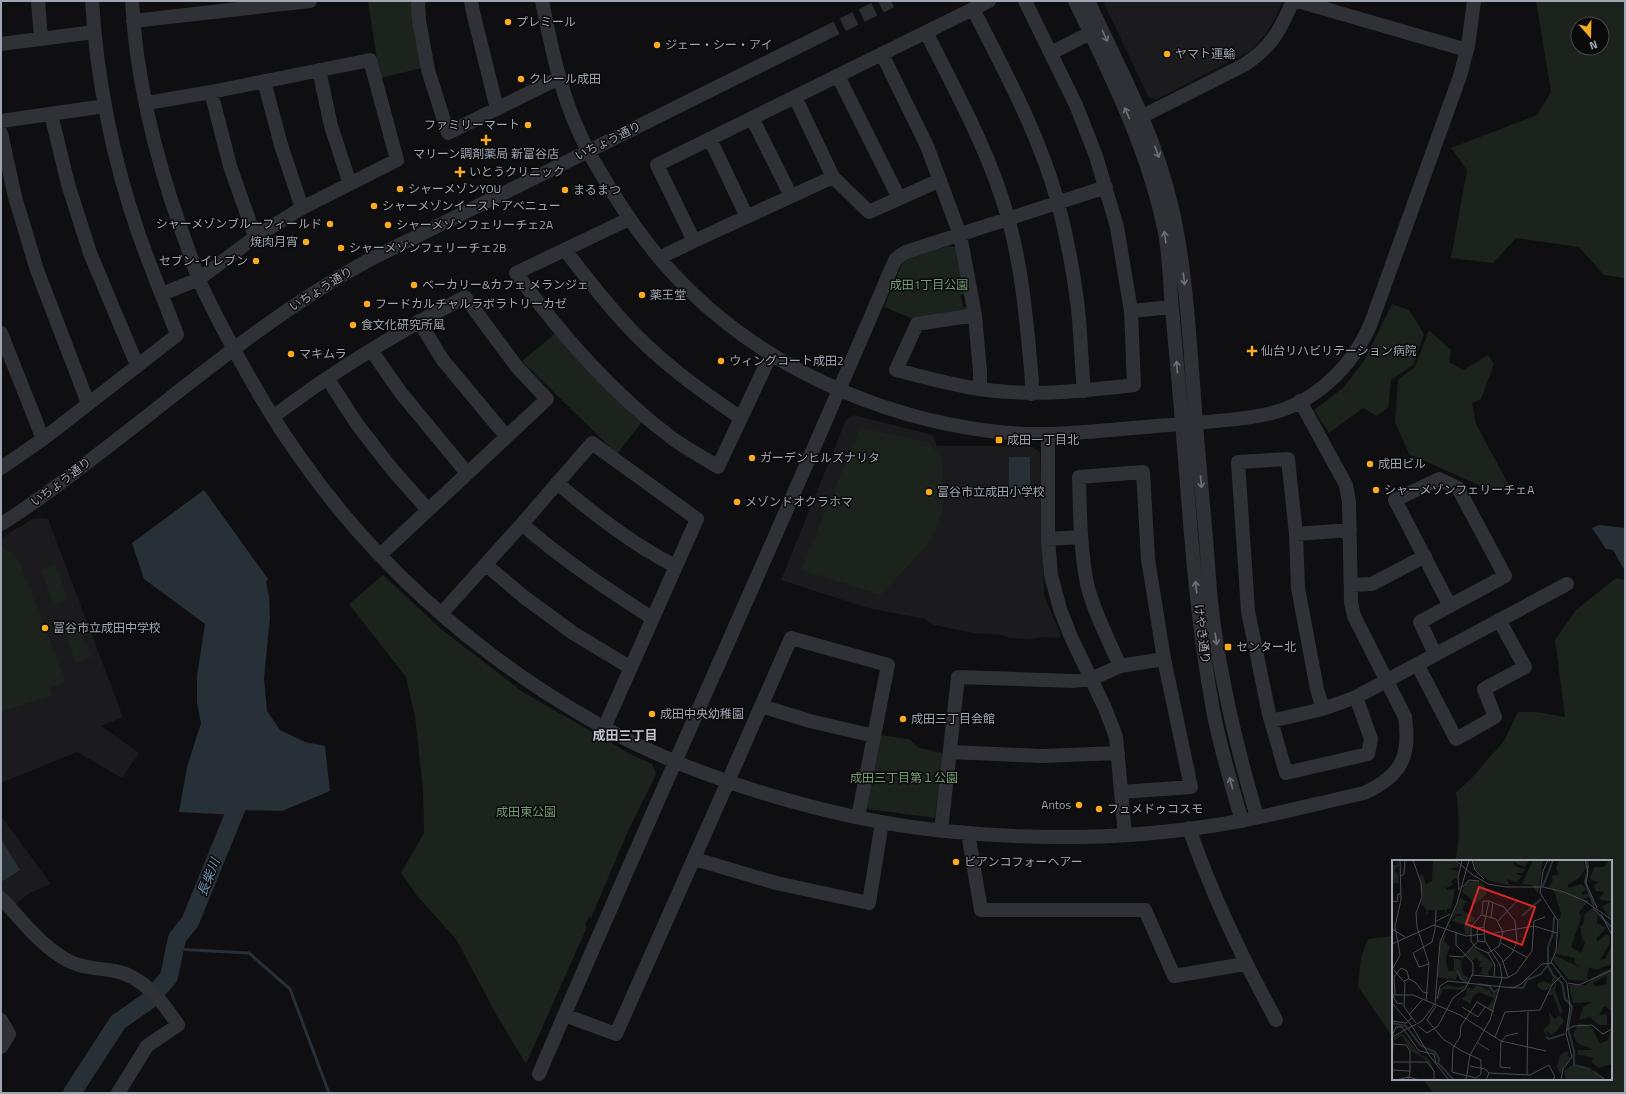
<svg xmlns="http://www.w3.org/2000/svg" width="1626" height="1094" viewBox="0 0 1626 1094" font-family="'Titillium Web','Noto Sans JP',sans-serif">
	<rect width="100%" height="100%" fill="#0f0f11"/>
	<path fill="#1b1b1e" d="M1103,1H1282L1276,17L1265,35L1250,51L1157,99L1149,98Z
		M854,415L933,435L937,446H1019L1034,447L1040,453L1044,595L1061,635L1058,638L1045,637L1030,639L1009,638L1003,635L973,633L934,625L925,619L868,608L781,580L846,420Z
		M40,518L48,519L123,717L101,726L139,753L122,778L77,752L1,783V538L33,519Z
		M1,816L51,884L28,894L14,906L1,892Z"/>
	<path fill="#1b231c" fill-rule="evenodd" d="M368,1H411L422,68L380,78Z
		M1536,1H1625V278L1604,275L1579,247L1516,238L1493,263L1451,258L1467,170L1451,148L1537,115L1551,92ZM1578,24H1602V48H1578Z
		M949,246L955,247L958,250L967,294L961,295L963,307L969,308L964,312L914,319L884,307L902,264L908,258Z
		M1392,304L1409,310L1424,334L1413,365L1391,380L1388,408L1377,416L1363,408L1329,433L1314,410L1343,388L1364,361Z
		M1429,330L1451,350L1449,362L1463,370L1488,355L1494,364L1481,399L1472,403L1476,424L1510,487L1505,492L1481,486L1409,454L1395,422L1398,380L1415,367Z
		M557,332L644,419L617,454L522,361Z
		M860,428L928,442L942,458L943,510L930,542L881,595L801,570Z
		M1,547C11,550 15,554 20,563L66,682L50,688L53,695L1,712Z
		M56,565L68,600L54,605L41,570Z
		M383,575L441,629L523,692L632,755L652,764L656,774L628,831L591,918L589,917L585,926L587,927L526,1064L496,1014L456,939L418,897L401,873L424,833L423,789L415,716L406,677L349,604Z
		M1616,578L1625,580V1093H1433L1423,1079H1611V861H1455C1461,838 1459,816 1456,792L1469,781L1504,741L1518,712H1536L1565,717L1555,640L1576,610Z
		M78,622L91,657L76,663L63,628Z
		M879,735L909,739L919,748L943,753L935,818L868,809L864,802Z
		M1393,936V1038L1358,986L1361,957L1368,939Z"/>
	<path fill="#273036" d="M1009,457H1030V494H1009Z
		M204,490L268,579L266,582L269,596L270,618L264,678L267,711L280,730L305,742L325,746L330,791L282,811L239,810L236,815L179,812L187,767L201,723L197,702V676L205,624L144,579L132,543Z
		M1599,525L1625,528V571L1613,550L1606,549L1592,528Z
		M1,839L20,870L1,882Z"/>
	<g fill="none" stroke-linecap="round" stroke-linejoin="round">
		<path stroke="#273036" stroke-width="3" d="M174,949L249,953L290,989L329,1093"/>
		<path stroke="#273036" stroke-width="18" d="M72,1093L118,1022L148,1001L169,977L177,938L190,922L241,797V792"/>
		<path stroke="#2c2d31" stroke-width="14" stroke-dasharray="14 7" stroke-linecap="butt" d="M824,34L891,1"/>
		<path stroke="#303136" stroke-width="14" d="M38,1L41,39
			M132,1C136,78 156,159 182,232C188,248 193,264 199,280C210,305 224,331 237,355C256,390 276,424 299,456C371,560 469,648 577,712C604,728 631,743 660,755C693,770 728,782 763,793C822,811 883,825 945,831C1043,841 1143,839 1240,821C1282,813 1323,802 1364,793C1401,776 1411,757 1405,717L1354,616L1351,602L1349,502L1346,485L1300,401
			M418,1L419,20L428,70L448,133L559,78
			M471,1L473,12L497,109
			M542,1C551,46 560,91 579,132C587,151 598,168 608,185C631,223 656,258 688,289C768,368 879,417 990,431C1050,439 1110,429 1170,425C1201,422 1233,421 1263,415C1312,406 1352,368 1371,323L1460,76L1468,46L1474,1
			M1025,1L1076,105L1096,156L1117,227L1131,311L1172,307
			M1075,1C1111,76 1149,151 1165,233C1169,254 1170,276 1171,297C1174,331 1177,364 1180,398C1189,502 1194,607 1213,710C1220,747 1231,784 1242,821
			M1088,1C1120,69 1155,134 1172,208C1186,270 1189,333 1194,396C1197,440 1201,483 1205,527C1208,558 1209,589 1213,619C1222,687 1238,752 1257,817
			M1298,1L1467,50
			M973,9C1005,72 1039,134 1058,203C1066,234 1073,268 1077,301C1081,331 1081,361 1084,391
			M133,21L310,1
			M926,32C956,92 990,153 1008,218C1023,271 1027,327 1032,381L1031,394
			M1,44L94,32
			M1051,53L1090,33
			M882,54L927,146L960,235L975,315L917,324L896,370C924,377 952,385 979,389C1031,397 1083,391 1134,385L1131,311
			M319,70L331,126L350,184
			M838,76L899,198
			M264,81L281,145L302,208
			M211,92L230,166L255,237
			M795,97L833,177
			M147,103L211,92L370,60L397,160L302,208L255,237L199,279L162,294
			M51,114L68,184L90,253L137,365
			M1143,116L1244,65C1272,47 1280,30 1293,1
			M752,118L791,196
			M1,121L105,106
			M1,133L15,197L37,270L88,403
			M710,139L747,217
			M629,219L516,273C561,335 612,393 673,439C687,449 703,457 718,467L771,354
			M694,241L833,177L869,212L940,180
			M565,250C583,273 601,297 621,319C655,358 698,389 741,418
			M659,258L694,241L657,165L989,1
			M975,315L980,372V389
			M419,321L442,359L506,436
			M1,333L43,439
			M371,350L401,393L467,473
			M327,378L357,424L391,468L428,510
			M273,417C333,371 398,332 465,297L517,367L547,399L380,555
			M1048,435V539L1051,575L1060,609L1071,637L1105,708L1116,737L1125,835
			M1,468L43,439L177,335C165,302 151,269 139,235C113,160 97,81 92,1
			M557,483C594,514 632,544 675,566
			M1,524C35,503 66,479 97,455C186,387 270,314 369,260L824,34
			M522,524C563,560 607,589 652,618
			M1296,534L1350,530
			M1048,539L1080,537
			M486,565L524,597L573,633L631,668
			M1351,585L1372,584L1425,556
			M441,614L522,524L592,443L697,519L604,728
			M1435,654L1420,622L1505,576L1458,488L1439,479L1395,500L1450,606
			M1417,664L1456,739L1495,717L1484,689L1525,667L1499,620
			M1120,666C1108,639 1094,612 1087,584C1080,548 1080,513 1079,477L1143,472L1148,559L1164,659L1191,787L1121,792
			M1356,697L1323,709L1317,689L1298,588L1296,534L1288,459L1238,462L1248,611L1269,714L1286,773L1368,754L1371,739L1356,697L1567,584
			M761,706L810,721L874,736
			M1271,721L1323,709
			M950,752L1042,756L1118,753
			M1189,828C1212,895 1242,958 1276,1020
			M941,831L958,677L1072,681L1091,679L1120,666L1164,659
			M968,833L981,910H1145L1174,976L1245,964
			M695,859L776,883L869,903L882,822
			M1,898C21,919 39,944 65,959C80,968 98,968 115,971C143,976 163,1002 178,1025L147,1046L118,1093
			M564,1015L616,1034C675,903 733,770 791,638L888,665L858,817
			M1,1020L9,1034L1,1047
			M539,1074C655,802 779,533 895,260L901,255L906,252L1106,187"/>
	</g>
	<defs><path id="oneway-shaft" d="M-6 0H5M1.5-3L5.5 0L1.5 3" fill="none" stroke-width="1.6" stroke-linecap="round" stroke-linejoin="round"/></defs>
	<g stroke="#6d717a">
		<use href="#oneway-shaft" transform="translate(1105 36) rotate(65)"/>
		<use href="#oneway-shaft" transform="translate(1127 113) rotate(-113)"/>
		<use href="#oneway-shaft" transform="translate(1157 152) rotate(70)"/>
		<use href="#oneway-shaft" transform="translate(1165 237) rotate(-99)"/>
		<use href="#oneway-shaft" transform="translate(1184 279) rotate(83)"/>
		<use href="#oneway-shaft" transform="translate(1177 367) rotate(-95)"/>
		<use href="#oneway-shaft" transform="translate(1201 482) rotate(85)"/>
		<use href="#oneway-shaft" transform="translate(1196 587) rotate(-97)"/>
		<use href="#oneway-shaft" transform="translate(1216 639) rotate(82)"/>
		<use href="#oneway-shaft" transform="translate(1231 783) rotate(-105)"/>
	</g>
	<g fill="#f8ab1f" stroke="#0a0a0b" stroke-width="1.5">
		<circle cx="508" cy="22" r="4"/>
		<circle cx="657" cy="45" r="4"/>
		<circle cx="1167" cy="54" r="4"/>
		<circle cx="521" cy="79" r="4"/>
		<circle cx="528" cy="125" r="4"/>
		<path d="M484 134h4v4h4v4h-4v4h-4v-4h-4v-4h4z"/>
		<path d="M458 166h4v4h4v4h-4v4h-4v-4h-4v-4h4z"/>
		<circle cx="400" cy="189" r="4"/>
		<circle cx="565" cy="190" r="4"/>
		<circle cx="374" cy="206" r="4"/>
		<circle cx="330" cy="224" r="4"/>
		<circle cx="388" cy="225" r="4"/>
		<circle cx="306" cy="242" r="4"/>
		<circle cx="341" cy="248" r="4"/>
		<circle cx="256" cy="261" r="4"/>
		<circle cx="414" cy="285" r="4"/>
		<circle cx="642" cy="295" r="4"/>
		<circle cx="367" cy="304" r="4"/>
		<circle cx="353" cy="325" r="4"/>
		<path d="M1250 345h4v4h4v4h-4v4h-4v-4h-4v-4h4z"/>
		<circle cx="291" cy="354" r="4"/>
		<circle cx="721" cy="361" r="4"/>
		<rect x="995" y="436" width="8" height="8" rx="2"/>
		<circle cx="752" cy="458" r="4"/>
		<circle cx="1370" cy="464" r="4"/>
		<circle cx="1376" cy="490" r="4"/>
		<circle cx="929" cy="492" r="4"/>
		<circle cx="737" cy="502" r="4"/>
		<circle cx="45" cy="628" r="4"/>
		<rect x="1224" y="643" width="8" height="8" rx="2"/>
		<circle cx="652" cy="714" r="4"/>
		<circle cx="903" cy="719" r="4"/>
		<circle cx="1079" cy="805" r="4"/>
		<circle cx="1099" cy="809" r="4"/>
		<circle cx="956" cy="862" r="4"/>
	</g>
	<g text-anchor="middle" stroke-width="3" stroke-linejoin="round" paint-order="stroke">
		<g font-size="12" fill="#9fa6b2" stroke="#0a0a0b" text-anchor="start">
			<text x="516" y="26">プレミール</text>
			<text x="665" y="49">ジェー・シー・アイ</text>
			<text x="1175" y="58">ヤマト運輸</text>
			<text x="529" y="83">クレール成田</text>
			<text x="520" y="129" text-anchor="end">ファミリーマート</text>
			<text x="486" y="158" text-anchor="middle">マリーン調剤薬局 新富谷店</text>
			<text x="469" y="176">いとうクリニック</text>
			<text x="408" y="193">シャーメゾンYOU</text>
			<text x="573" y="194">まるまつ</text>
			<text x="382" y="210">シャーメゾンイーストアベニュー</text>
			<text x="322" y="228" text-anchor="end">シャーメゾンブルーフィールド</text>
			<text x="396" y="229">シャーメゾンフェリーチェ2A</text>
			<text x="298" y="246" text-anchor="end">焼肉月宵</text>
			<text x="349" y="252">シャーメゾンフェリーチェ2B</text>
			<text x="248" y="265" text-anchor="end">セブン-イレブン</text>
			<text x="422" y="289">ベーカリー&amp;カフェ メランジェ</text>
			<text x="650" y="299">薬王堂</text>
			<text x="375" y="308">フードカルチャルラボラトリーカゼ</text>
			<text x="361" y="329">食文化研究所風</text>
			<text x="1261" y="355">仙台リハビリテーション病院</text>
			<text x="299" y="358">マキムラ</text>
			<text x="729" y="365">ウィングコート成田2</text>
			<text x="1007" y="444">成田一丁目北</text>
			<text x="760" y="462">ガーデンヒルズナリタ</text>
			<text x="1378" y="468">成田ビル</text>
			<text x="1384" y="494">シャーメゾンフェリーチェA</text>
			<text x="937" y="496">富谷市立成田小学校</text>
			<text x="745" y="506">メゾンドオクラホマ</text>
			<text x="53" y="632">富谷市立成田中学校</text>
			<text x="1236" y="651">センター北</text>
			<text x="660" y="718">成田中央幼稚園</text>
			<text x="911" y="723">成田三丁目会館</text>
			<text x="1071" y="809" text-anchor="end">Antos</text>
			<text x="1107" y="813">フュメドゥコスモ</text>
			<text x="964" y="866">ビアンコフォーヘアー</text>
		</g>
		<g font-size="12" fill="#9fa6b2" stroke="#0a0a0b">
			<text transform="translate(608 141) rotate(-26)" y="4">いちょう通り</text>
			<text transform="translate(321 289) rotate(-32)" y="4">いちょう通り</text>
			<text transform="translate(61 482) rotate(-37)" y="4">いちょう通り</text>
			<text transform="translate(1202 634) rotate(83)" y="4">けやき通り</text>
		</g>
		<g font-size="12" fill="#759e77" stroke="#0a0a0b">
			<text x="929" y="289">成田1丁目公園</text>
			<text x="904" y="782">成田三丁目第１公園</text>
			<text x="526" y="816">成田東公園</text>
		</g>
		<g font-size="13" font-weight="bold" fill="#c1c4ce" stroke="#0a0a0b">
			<text x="625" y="740">成田三丁目</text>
		</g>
		<g font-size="13" font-style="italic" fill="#7495b0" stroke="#0a0a0b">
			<text transform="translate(208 877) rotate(-68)" y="5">長柴川</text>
		</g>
	</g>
	<g transform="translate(1392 860)">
		<rect width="220" height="220" fill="#0f0f11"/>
		<path d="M6,0L7,6L2,10L6,14L7,23H0V5H4ZM41,0H62L68,6L58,9L67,11L65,18L59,21L61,24L55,28L52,25L55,30L63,29L59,49H55L53,54V50H36V55H34L35,51L29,43L31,37L28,16L30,14L34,24L40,21ZM81,0H137L133,7L121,2L124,7L133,9L131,13H123L130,16L125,22L114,19L119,26L95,20L84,10ZM141,0H151L146,34L140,25L130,24ZM167,0H191L194,8L188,17L176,25V28L190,24L194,30L190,32V35L199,34L197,37L187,40H197L187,52L189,58L179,87L189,93L193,83L190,78L188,66L191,65L193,54L200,48L206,51L205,63L214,68L205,78V82L215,74L218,77V83L208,100L213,99L220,86V104L203,110L197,107L195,117L197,121L177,120L161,100L162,95L187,107L182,102L183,98L164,94L168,77L166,59H168L169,53L162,31L157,27L161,20L159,16L167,15L164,8ZM217,0H220V55L217,58L210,46L219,42L207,39L212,32L204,31L202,26L207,22L199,20L198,18L202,7H213ZM85,21L92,25L95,34L81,45L79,39L70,32L75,22ZM68,37L76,43H73L70,50L83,58L82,62H77L78,74L73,75L72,65L60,61L64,56H72L74,59L70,54H64L58,62V68L56,66ZM55,72L52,81L58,87L54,98L55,106L57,111H62V98L69,100L70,113L78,119L76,120L69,119L66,108L64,120L46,117L48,82ZM81,87L102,104L96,112L97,116L88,114L91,107H87L89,101H86L85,97L80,101L74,95ZM220,108V151L212,146L207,155L215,154V165H207L198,157L187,160L191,147L201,142L181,143L177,125H194L208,113ZM215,115L214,124L203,127L201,123ZM161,117L164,120L156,130H150L146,127L145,124L152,121L159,124ZM165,121L163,130L171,152L168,154L161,135H155ZM55,125L67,127L74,125L71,130L51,129L45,144L48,129ZM85,125L98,130L99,134L105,132L101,151L95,148L102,138L87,132L81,136L78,144L69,138L60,151L67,139L74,136L75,128L78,127L79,131ZM157,152L163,159L168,155L172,161L164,172L159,174L154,171L157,177L151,171L158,163ZM187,163L199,166L208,184L216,180L220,166V204L207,208L199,202L201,198L185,194L186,190H202L185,183L181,174ZM10,173L28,194L38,200L43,213L32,199L19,191L10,176L0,182V178ZM174,191L177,192L175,196L179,197L168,214L165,207L161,206H165L168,195ZM180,205L192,206L205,212L209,220H174L172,211Z" fill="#1b231c" fill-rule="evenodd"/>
		<path fill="none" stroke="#273036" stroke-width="2" d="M195,0L196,7L193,22L202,46M151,26L161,0M201,48L220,68M130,56L149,39M162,57L161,73L156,87V106L161,115L170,123L173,139L180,146L176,169L182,191V205L198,209M65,110L69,119L77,123M87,124L97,126L102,132L107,129M117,127L131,128L135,120L149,114L155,106M0,163L14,166L29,186L43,192L47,199L46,203L62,220M154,177L157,179L173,174M202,212L212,219"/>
		<path fill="none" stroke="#494b51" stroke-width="1" d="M21,0L29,23L30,37L24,53L25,67L37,104L34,141M63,0L81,15L96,24L114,27H151L172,32L193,41L220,60M80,0L83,10L92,19M156,0L151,11L148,33L166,61L164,91L159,102L175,123L178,147L174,173L180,197L171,209L169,220M193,0L196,12L194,23L205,48M9,16L12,14L13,0M71,27L77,20L87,21M67,30L66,18L70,0M0,41L5,42L6,34H9M209,54L220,75M89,55L104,59L111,72L107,86L96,93L83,87L79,81V67ZM90,55L91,41H97L112,47L123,61L125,82L120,93L111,102M99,57L101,42M106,61L125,41M43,62L58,54M92,67L86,68L85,73L86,81L93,82M0,69L13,77M102,73L142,66L165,73M109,83L136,98M0,84L42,65L74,76L92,74M102,90L110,99L116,117M96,93L103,105L102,116M57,96L71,97L86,81M37,104L27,107L21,93L40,82L43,70L44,50M0,110L8,95L3,66L9,40L8,0M2,110L13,123L12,147L24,163M80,115L115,118L124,113L140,91L142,61L153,57M12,121L17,119L23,122L31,132L36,133M176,123L187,125L220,110M0,135H21L68,155L109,181L154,191M3,135L2,117L9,108L15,111L17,119M1,136L5,143L11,144M45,139L48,126L56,121L121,128L129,124L150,104L160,103M0,143L20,166L37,195L57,220M44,146L35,160L52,180L56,182L62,186L70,191L89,200V214L84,218L60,212L61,188L62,186L68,177L69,166L85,142L102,152M70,147L86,157L93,147M17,155L30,140M0,161L14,163L20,158M26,166L35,173L46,166L61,138L73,129L81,113V103L64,85V72M174,170L182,166L200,165L211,174L220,169M0,176L4,167H10L27,191L42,194L44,204M0,177L30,161L43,144L48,82L65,43L77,0M103,177L113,152L148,150L160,125L169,116M86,183L97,190M0,202H35L42,211V220M78,206L93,209L97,213M119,208L108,207L109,182L114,176L126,173M135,215L136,152M4,220L17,217L27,220M16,220L18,213V191L14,185L1,184L0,210L18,211M74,220L78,195L98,160L110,118L108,105L93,81L92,65L97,41M94,220L97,213L138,215L157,205L163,217L160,220"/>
		<path fill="#d62828" fill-opacity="0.15" stroke="#d62828" stroke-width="2" d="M87,27L143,47L130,85L74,64Z"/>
		<rect width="220" height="220" fill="none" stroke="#9fa6b2" stroke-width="2"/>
	</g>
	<rect width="1626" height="1094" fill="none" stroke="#9fa6b2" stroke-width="4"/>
	<g transform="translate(1590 36) rotate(160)"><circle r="19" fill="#0a0a0b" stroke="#46484e"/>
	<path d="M0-3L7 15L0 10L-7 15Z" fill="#f8ab1f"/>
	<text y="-6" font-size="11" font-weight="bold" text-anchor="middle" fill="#9fa6b2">N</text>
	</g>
</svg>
